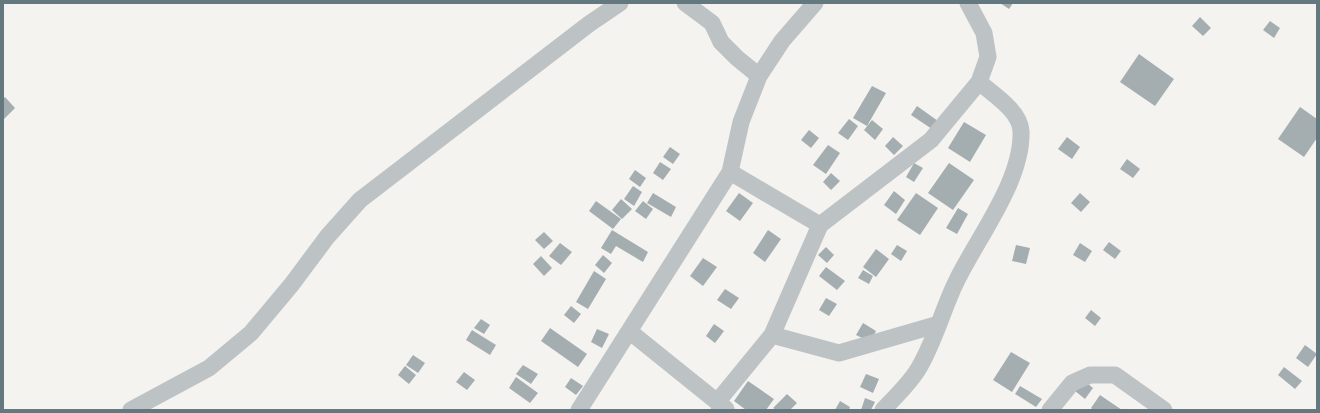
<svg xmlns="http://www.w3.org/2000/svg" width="1320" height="413" viewBox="0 0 1320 413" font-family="'Fira Sans',sans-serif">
	<rect width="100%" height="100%" fill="#f4f3f0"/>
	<path fill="#a4aeb1" d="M1000,3H1013L1009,9Z
		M1200,17L1211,28L1203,36L1192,26Z
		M1270,21L1280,28L1274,38L1263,30Z
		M1139,54L1174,79L1155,106L1120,82Z
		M872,86L886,93L867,126L853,118Z
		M5,97L15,108L4,119L3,118V99Z
		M917,106L938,121L932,129L911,115Z
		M1300,107L1317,119V138L1304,157L1278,139Z
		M849,119L858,126L848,140L838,133Z
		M872,120L883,129L875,140L864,130Z
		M964,122L986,135L970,162L948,148Z
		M809,130L819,138L811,148L801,140Z
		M893,137L903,146L894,155L885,146Z
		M1067,137L1080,147L1072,159L1058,149Z
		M828,145L840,153L826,174L813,165Z
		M670,147L680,154L673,164L663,157Z
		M1127,159L1140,169L1133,178L1120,169Z
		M660,162L671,169L663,180L653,173Z
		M914,163L923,168L914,182L906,177Z
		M949,163L974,180L953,210L928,193Z
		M635,170L646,178L640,187L629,179Z
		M831,173L840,181L831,190L823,182Z
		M633,186L642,192L634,206L624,199Z
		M894,191L905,200L896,214L884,205Z
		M653,193L676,207L671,217L647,203Z
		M739,193L753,203L740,221L726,211Z
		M916,193L938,208L920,235L897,220Z
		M1080,193L1090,202L1081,212L1071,203Z
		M621,199L632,209L622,219L612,210Z
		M596,201L621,219L613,229L589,211Z
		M643,201L653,209L646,219L635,211Z
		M958,208L968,214L957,234L946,228Z
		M612,230L648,252L643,262L616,246L611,254L601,248Z
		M768,230L781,239L765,262L753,253Z
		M544,232L553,241L544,249L535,240Z
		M1109,242L1121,251L1115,259L1103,250Z
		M560,243L572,252L561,265L549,256Z
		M1080,243L1092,251L1085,262L1073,255Z
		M897,245L907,251L901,261L891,254Z
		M1016,245L1030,248L1026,264L1012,261Z
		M826,247L834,255L827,263L818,255Z
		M876,249L889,259L876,277L863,267Z
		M603,255L612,263L604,273L595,265Z
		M541,256L552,268L544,276L533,264Z
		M703,258L717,267L703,286L690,276Z
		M826,267L845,281L837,290L819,276Z
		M863,270L873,276L869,284L858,278Z
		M594,271L606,279L588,309L576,302Z
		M725,289L739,298L731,309L717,300Z
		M826,298L837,304L829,316L819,310Z
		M571,306L581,314L574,323L564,315Z
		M1091,310L1101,318L1095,326L1085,318Z
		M481,319L490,325L484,334L474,328Z
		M863,323L876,331L870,342L856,335Z
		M714,324L724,331L715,343L706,336Z
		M550,328L587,354L578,367L541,341Z
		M597,329L609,334L602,348L591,342Z
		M472,330L496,345L490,355L466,340Z
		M1305,345L1317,354L1308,367L1296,358Z
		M1011,352L1030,363L1012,392L993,380Z
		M413,355L425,363L418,373L406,365Z
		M523,365L538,374L531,384L516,374Z
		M405,366L416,375L409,384L398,375Z
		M1284,367L1302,381L1295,389L1278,375Z
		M464,372L475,380L467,390L456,382Z
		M866,374L879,379L873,393L860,387Z
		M516,377L538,393L530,403L509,388Z
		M571,378L583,386L576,395L565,387Z
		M1083,380L1093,388L1085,399L1075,391Z
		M748,381L774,399L766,410H746L734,401Z
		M1020,386L1042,399L1036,407L1015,394Z
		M787,394L797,403L790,410H776L773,408Z
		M1100,395L1122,410H1093L1091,408Z
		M865,398L875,402L871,410H861Z
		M840,401L850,407L849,410H835Z"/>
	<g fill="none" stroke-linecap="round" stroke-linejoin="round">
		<path stroke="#bdc2c4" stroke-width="17" d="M685,3L712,23L721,42L737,58L759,76
			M730,172L820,225
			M629,331L726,409
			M772,335L839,353L939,324
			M131,410L209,368L251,333L292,284L327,237L360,200L589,24L620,3
			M579,410L730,172L741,122L759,76L782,41L815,3
			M720,410L718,401L772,335L820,225L931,140L979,82L988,57L984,33L968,3
			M883,410C894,398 908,385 917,371C935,342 942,310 957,280C978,237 1023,180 1021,131C1020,111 993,94 979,82
			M1050,410L1072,383L1090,375H1115L1164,410"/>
	</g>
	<rect width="1320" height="413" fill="none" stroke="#647880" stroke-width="8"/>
</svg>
